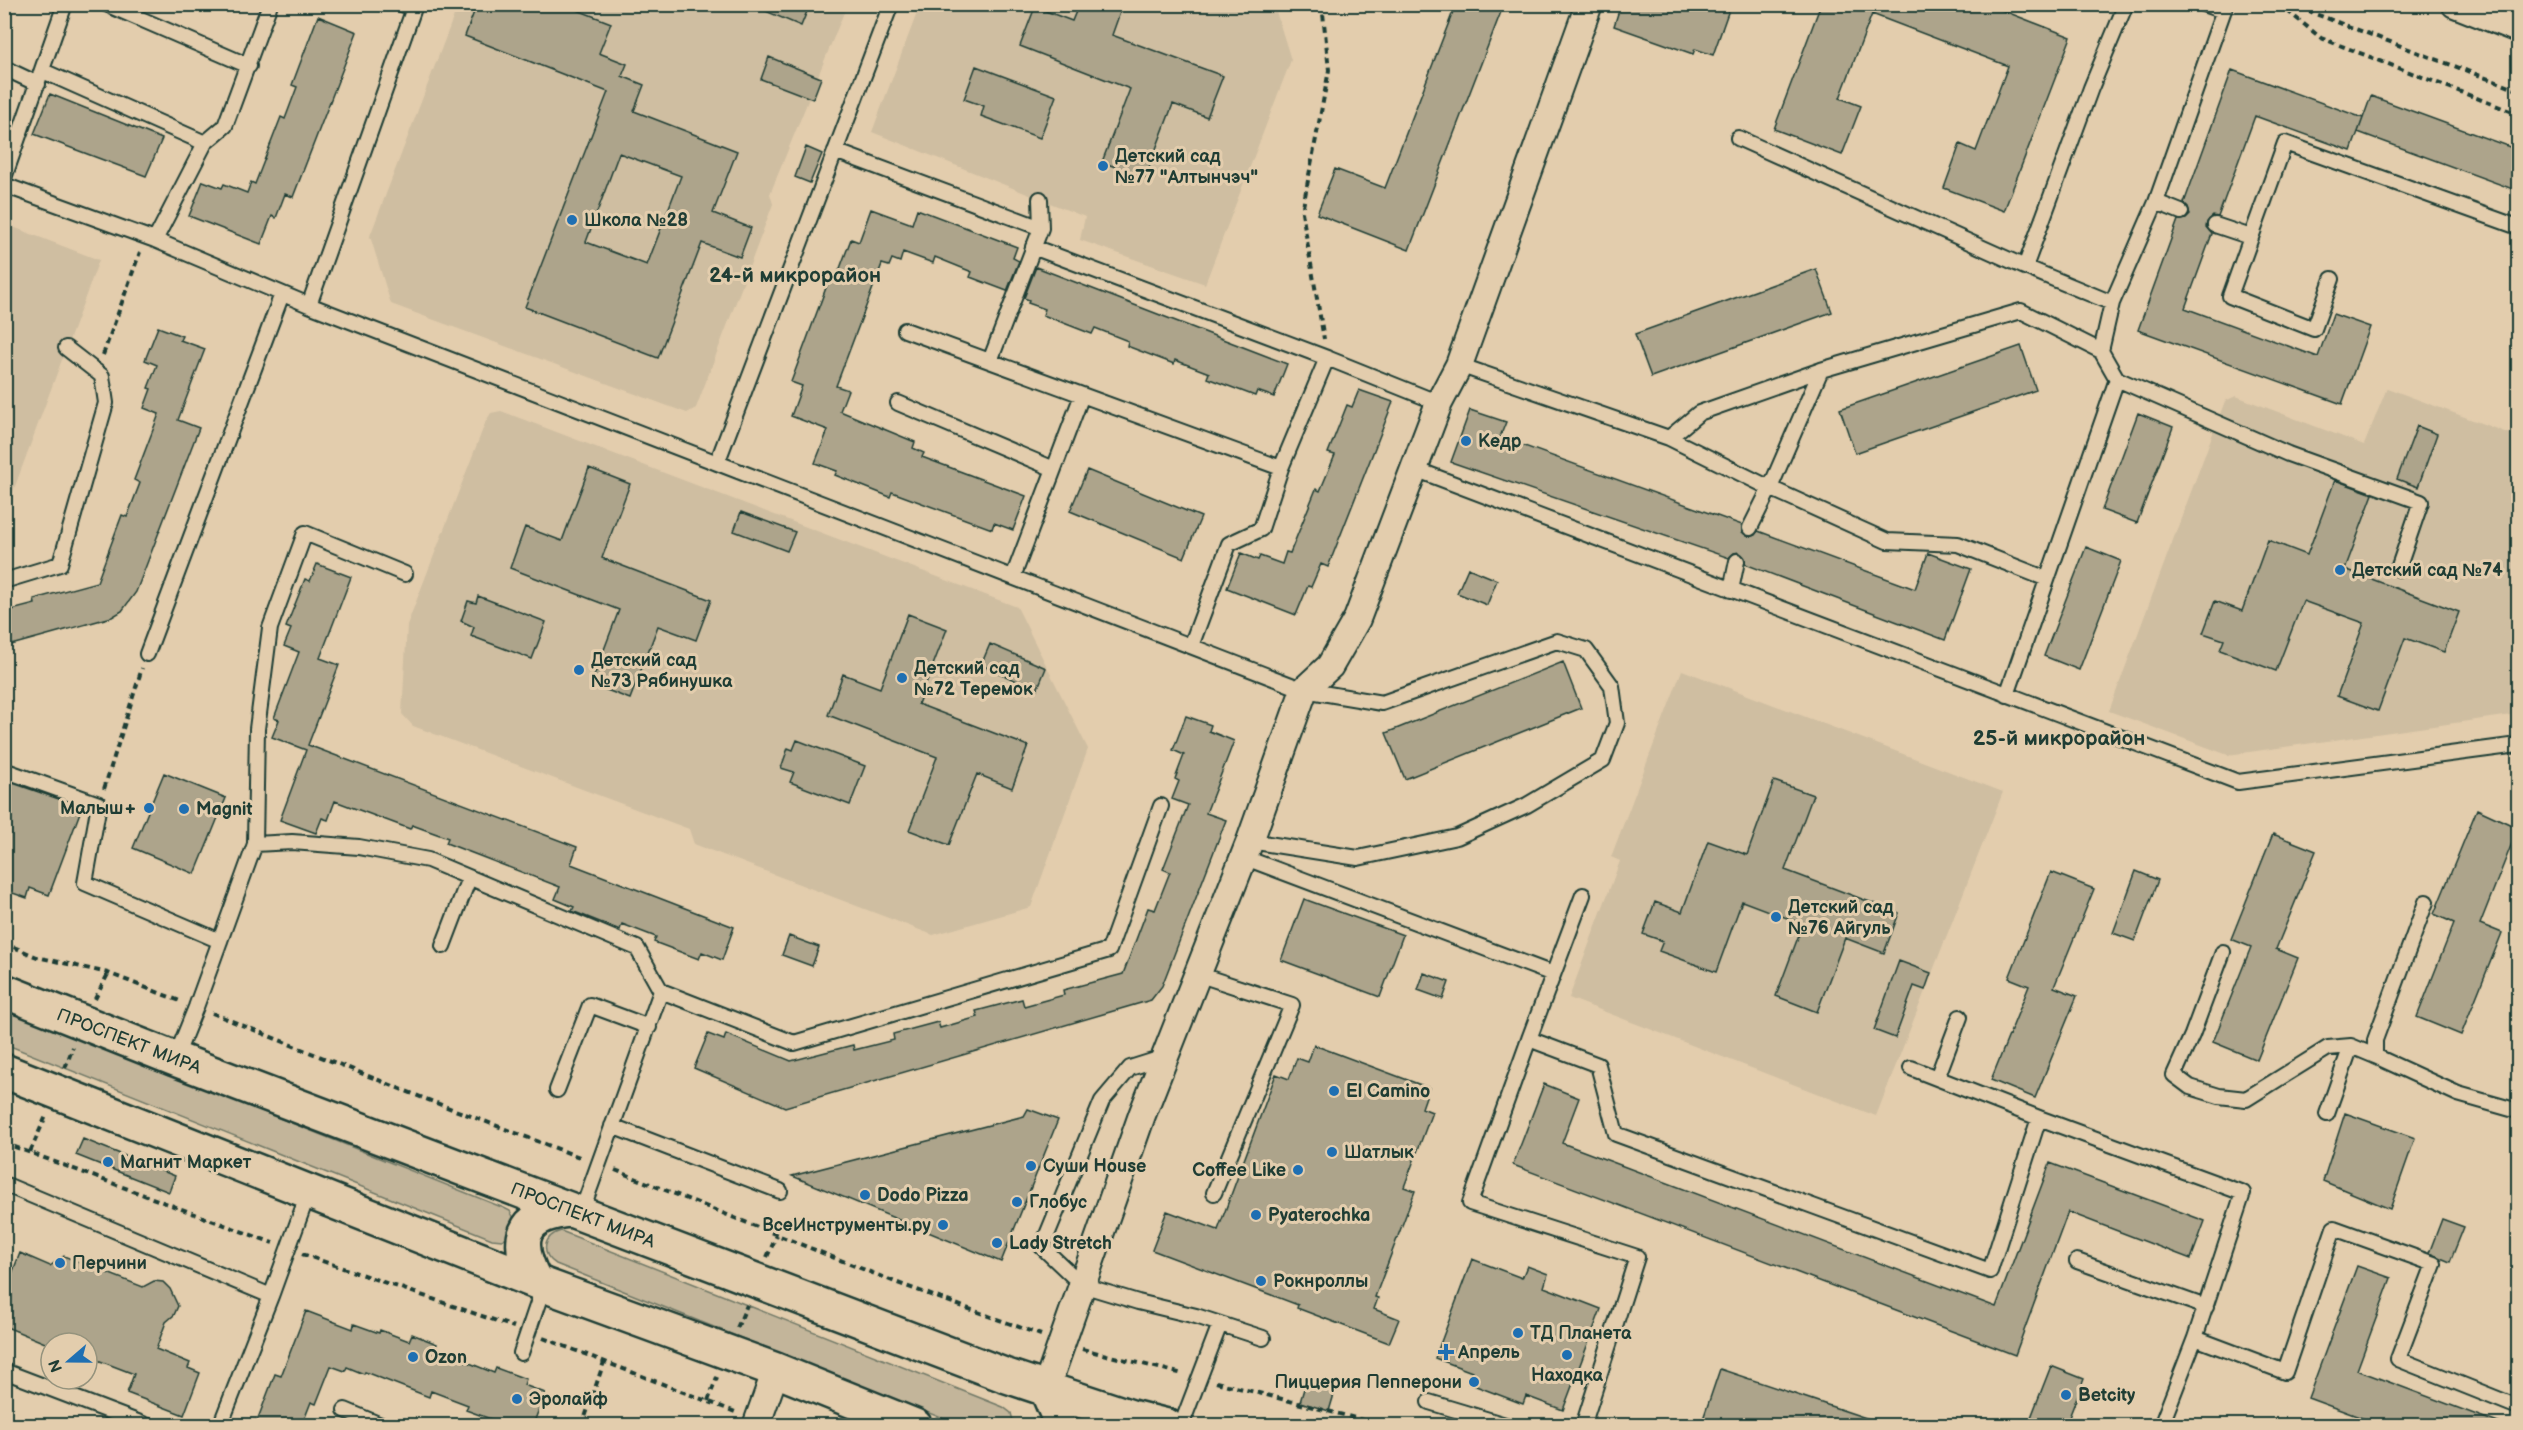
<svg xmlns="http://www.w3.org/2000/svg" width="2523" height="1430" viewBox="0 0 2523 1430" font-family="'Balsamiq Sans',sans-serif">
	<rect width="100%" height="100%" fill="#e3cdad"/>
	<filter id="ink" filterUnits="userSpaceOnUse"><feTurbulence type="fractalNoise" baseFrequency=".0167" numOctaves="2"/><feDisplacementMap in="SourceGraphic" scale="12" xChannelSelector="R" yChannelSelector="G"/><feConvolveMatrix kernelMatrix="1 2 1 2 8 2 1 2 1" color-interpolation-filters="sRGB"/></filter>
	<g filter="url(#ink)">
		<path fill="#cfbea1" d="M458,5H847L770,194L773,204L696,408L687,413L391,304L370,236Z
			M920,5H1274L1291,60L1205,284L1080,240L1085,217L872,132Z
			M5,224L99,260L5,513Z
			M2387,388L2518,437V694L2511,715L2228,755L2109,711L2225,401L2236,396L2364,445Z
			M501,411L1017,607L1088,749L1031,907L933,935L694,844L689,829L413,726L402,714L407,625L486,421L491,413Z
			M1682,670L2003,792L1876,1116L1569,998L1620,861L1611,857Z"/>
		<path fill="#c3b59a" stroke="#717967" stroke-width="1.5" d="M4,1008L504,1208L510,1211L515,1220L510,1235L502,1240L492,1239L5,1044Z
			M561,1231L1003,1407L1011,1413L1014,1425H959L556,1264C540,1254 543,1236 561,1231Z"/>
		<path fill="#ada48b" stroke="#1f3d34" stroke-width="1.5" fill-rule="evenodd" d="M477,4H562L611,23L599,53L627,64L622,76L644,85L634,111L737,151L713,213L751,228L740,257L702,243L658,358L525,307L608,92L465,36ZM619,153L681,176L647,265L586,242Z
			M749,4H810L801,26Z
			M1079,4H1123L1112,35L1223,76L1207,117L1173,104L1145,178L1102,162L1130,89L1020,46L1035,7L1072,21Z
			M1456,4H1504L1409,250L1317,214L1335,169L1385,188Z
			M1621,4H1731L1713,55L1695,49L1693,54L1614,26Z
			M1821,4H1986L2071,37L2004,211L1944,188L1960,144L1976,151L2008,66L1872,14L1840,98L1861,106L1842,155L1774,129Z
			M318,16L357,32L293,197L285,194L276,218L272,216L261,244L189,216L203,181L222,188L224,184L247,193L251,182L255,184L281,117L285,119L297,87L292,85Z
			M769,57L821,78L813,99L761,79Z
			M976,66L1056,96L1040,138L981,116L984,106L964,99Z
			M2232,70L2363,118L2351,151L2255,116L2218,217L2213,216L2207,222L2206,227L2212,234L2185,308L2318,357L2333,314L2370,327L2342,404L2138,330L2178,220L2186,219L2190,215L2188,207L2184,203Z
			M50,94L162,139L146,176L34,134Z
			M2371,96L2518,150V191L2358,132Z
			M806,147L822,154L810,183L795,177Z
			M871,209L912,224L917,209L1017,247L1013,258L1019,261L1007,291L970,277L972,272L935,257L933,263L903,252L900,262L892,259L889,266L882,264L836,386L848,390L840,411L915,442L913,448L924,453L922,457L1026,496L1013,530L994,523L992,529L892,492L890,497L835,475L837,471L815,463L828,430L791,416L802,386L791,382L830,277L836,279L851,239L859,242Z
			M1036,267L1287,364L1274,397L1257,391L1255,396L1207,378L1209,373L1175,360L1174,364L1127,346L1128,341L1095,328L1092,334L1043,315L1045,309L1028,303L1029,300L1024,298Z
			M1816,269L1832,312L1651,377L1635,334Z
			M158,327L182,336L180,340L205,349L178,420L199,428L136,592L122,611L112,617L4,647V612L35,604L34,599L97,582L122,515L127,517L140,483L134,480L159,414L144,408L151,389L148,388L157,365L145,360Z
			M2021,346L2036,390L1855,453L1840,409Z
			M1359,390L1393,402L1328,567L1321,564L1311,587L1308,586L1296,615L1227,588L1241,553L1258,560L1260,556L1282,564L1286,552L1290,553L1316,489L1320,491L1335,455L1328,453L1347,405L1352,407Z
			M1470,410L1506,422L1500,437L1742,525V532L1747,536H1754L1758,531L1915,589L1928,553L1971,569L1945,640L1745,564V558L1739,552L1734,553L1729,558L1451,462Z
			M2138,413L2173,427L2137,523L2102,510Z
			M2417,426L2437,434L2418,487L2397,479Z
			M589,468L630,484L602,558L711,600L696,640L658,626L630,699L591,684L619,610L510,568L525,527L562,541Z
			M1087,470L1201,517L1184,558L1070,511Z
			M2335,480L2373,494L2345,569L2459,612L2444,652L2405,638L2378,711L2337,696L2364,623L2303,601L2276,671L2220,650L2224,640L2203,633L2215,601L2242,611L2268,540L2307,555Z
			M741,512L795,532L787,551L734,531Z
			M2086,547L2121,561L2079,670L2044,656Z
			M317,564L351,577L320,658L339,665L308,745L577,847L571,864L734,927L722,960L702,952L699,959L654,942L656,937L622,924L620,930L572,911L574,907L555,899L560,887L446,843L448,838L412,825L410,829L335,801L328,820L322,818L316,833L280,820L306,750L272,737L279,720L274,718L299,652L284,646L291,629L286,627L305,579L310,581Z
			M1468,568L1497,580L1487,605L1457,593Z
			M478,596L546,622L532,659L471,636L474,627L461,621L468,601L476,603Z
			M908,614L947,629L918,704L1028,746L1012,788L977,774L949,845L909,830L937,757L828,715L843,674L880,688Z
			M990,644L1046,668L1037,690L981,665Z
			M1563,662L1581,708L1405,779L1386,733Z
			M1186,716L1211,725L1209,731L1234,741L1206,813L1226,820L1162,986L1151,1000L785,1107L694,1068L708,1034L724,1040L726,1034L791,1061L853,1045L854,1050L894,1040L893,1034L938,1022L940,1028L978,1017L976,1011L1022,999L1024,1006L1064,995L1063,990L1123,974L1148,908L1155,910L1170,872L1163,869L1188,805L1172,799L1179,781L1175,779L1184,755L1173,750Z
			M797,740L865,766L850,805L790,782L794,772L781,768L788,748L793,750Z
			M164,773L226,798L195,874L133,848Z
			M4,780L82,807L49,895L30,888L27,898L4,890Z
			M1774,781L1813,795L1785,870L1899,913L1884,953L1845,938L1817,1012L1776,996L1803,924L1742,901L1716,972L1659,951L1663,941L1643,934L1655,902L1682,912L1708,841L1747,855Z
			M2477,809L2518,828L2480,924L2502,933L2461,1035L2417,1017L2454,923L2434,914Z
			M2273,834L2316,851L2276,949L2298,958L2257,1060L2213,1042L2251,947L2231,939Z
			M2136,871L2158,880L2135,941L2113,933Z
			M2051,872L2094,889L2054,987L2077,996L2035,1098L1991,1080L2029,986L2009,978Z
			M1304,899L1403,935L1380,997L1281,960Z
			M789,936L819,947L812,966L782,955Z
			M1899,961L1931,973L1925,990L1914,986L1895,1038L1874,1030Z
			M1424,973L1449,982L1443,999L1418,990Z
			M1314,1045L1429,1088L1422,1108L1432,1112L1404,1187L1415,1191L1375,1297L1378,1298L1374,1309L1399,1319L1389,1343L1297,1308L1298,1305L1152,1250L1167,1211L1218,1230L1276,1074L1289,1079L1297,1058L1308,1062Z
			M1544,1084L1579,1098L1562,1143L1996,1307L2050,1163L2205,1221L2191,1259L2068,1212L2015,1355L1513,1165Z
			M1028,1109L1058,1120L1001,1262L792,1176L1024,1116Z
			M2345,1113L2415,1138L2390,1209L2323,1181Z
			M83,1139L175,1176L169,1192L76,1155Z
			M2442,1219L2464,1227L2450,1262L2429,1253Z
			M20,1253L50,1266L64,1256L143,1287L154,1281L163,1282L170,1289L178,1306L174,1315L166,1322L156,1349L190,1363L188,1368L200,1373L184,1415L127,1393L134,1374L87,1356V1343H45L4,1326V1294Z
			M1472,1259L1522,1278L1527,1266L1548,1274L1544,1287L1601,1309L1563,1410L1526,1396L1523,1404L1468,1383L1472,1372L1435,1358Z
			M2357,1266L2391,1278L2357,1370L2501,1424L2500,1425H2381L2308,1398Z
			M306,1311L353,1329L354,1324L379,1333L380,1330L409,1341L412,1334L437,1344L435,1349L494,1373L496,1368L526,1379L524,1385L545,1393L533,1425H507L466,1410L468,1405L431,1391L429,1397L365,1372L364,1374L347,1367L345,1371L331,1366L316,1404L311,1402L302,1425H267L257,1421L275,1374L281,1376Z
			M2051,1366L2084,1379L2066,1425H2028Z
			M1720,1369L1878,1422L1877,1425H1701Z
			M1306,1382L1335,1391L1329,1411L1300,1402Z"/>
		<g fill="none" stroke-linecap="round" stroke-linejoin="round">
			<g stroke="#1f3d34" stroke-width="18">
				<path id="lane" d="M106,4L249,66
					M2203,4L2223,11
					M4,68L38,84
					M43,71L205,143
					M1738,138L2025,267L2112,303
					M835,151L1041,228L990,361
					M4,178L65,4
					M4,185L155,240L309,305L1304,690L1382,703L1557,641L1586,650L1612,686L1617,723L1603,760L1527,805L1457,837L1358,858L1250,841
					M1040,199L1041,228
					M2156,202L2181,212
					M2215,225L2251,237
					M155,240L205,143L225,126L270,4
					M1033,247L1327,358
					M2025,267L2091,88L2126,4
					M2332,279L2314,329L2230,296L2285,143L2518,227
					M309,305L414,8L401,4
					M905,330L1281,468
					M2101,351L2112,303L2156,202L2226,4
					M1459,365L1669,438L1770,488L1887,541L1958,544L2047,579
					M898,403L1054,469
					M1669,438L1699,413L1821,370L2021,311L2101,351L2117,379L2288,454L2421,502L2398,569
					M717,463L891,4
					M1415,469L2238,782L2518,745
					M1750,528L1770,488L1821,370
					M1013,577L1082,395
					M4,581L60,564L106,403L102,376L66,348
					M1731,590L1737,561
					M1191,646L1229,544L1261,529L1281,468L1327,358L1439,403
					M147,654L282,294
					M2007,695L2117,379
					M4,770L99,804L85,883L220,941
					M255,844L257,729L270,628L305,533L405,574
					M1243,857L1553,974
					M2426,902L2375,1040V1056L2458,1094L2518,1111
					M443,946L469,878
					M2223,952L2192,1035L2174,1075L2190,1087L2219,1096L2246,1099L2328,1048L2351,1046L2375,1056
					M1197,974L1292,1005L1214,1193
					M1529,1039L1583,895
					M1165,1057L1130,1068L1102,1101L1042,1247L1082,1285L1138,1302L1196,1316L1263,1338
					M175,1059L196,1007L255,844L292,842L359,847L428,860L637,948L661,991
					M1911,1068L2039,1118
					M1937,1078L1960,1017
					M557,1090L590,1005L649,1027
					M2327,1114L2351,1046
					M612,1126L780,1191
					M4,1184L271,1296
					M581,1213L661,991L794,1043L1109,950L1161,806
					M2077,1261L2206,1307
					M521,1353L544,1285
					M4,1371L148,1426
					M1429,1402L1509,1426
					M345,1410L383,1426
					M220,1426L271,1296L309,1191
					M1181,1426L1220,1324
					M1583,1426L1637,1257L1470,1203L1529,1039L1598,1065L1616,1134L1990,1271L2039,1118L2243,1193L2195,1338
					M2161,1426L2195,1338L2285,1372L2334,1228L2434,1264L2398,1359L2518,1407"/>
			</g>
			<g stroke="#1f3d34" stroke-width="30">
				<path id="street" d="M2455,4L2518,29
					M1046,1388L1142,1115L1250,841L1304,690L1330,666L1357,619L1439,403L1459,365L1589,4
					M756,1426L776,1370"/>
			</g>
			<g stroke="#1f3d34" stroke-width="38">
				<path id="secondary" d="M4,991L175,1059L1004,1375L1131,1417L1167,1426
					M4,1071L544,1285L776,1370L915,1426
					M535,1281C514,1241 520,1215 569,1210
					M1046,1388L1058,1416V1426"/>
			</g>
			<path stroke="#1f3d34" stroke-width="4" stroke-dasharray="6 4.5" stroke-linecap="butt" d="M1322,4L1329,70L1302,212L1324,339
				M2279,4L2321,38L2518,114
				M2299,4L2313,13L2518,90
				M103,355L140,252
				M104,789L142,668
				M4,943L37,957L108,973L180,1001
				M95,999L108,974
				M212,1013L423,1098L582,1158
				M65,1068L73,1047
				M4,1143L273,1243
				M30,1152L46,1116
				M615,1170L895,1282L1041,1335
				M302,1254L514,1327
				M767,1257L777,1235
				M737,1328L747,1305
				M543,1338L738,1413
				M1082,1349L1183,1374
				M1216,1382L1386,1426
				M708,1401L717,1377
				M582,1426L604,1362"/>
			<use href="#lane" stroke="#e3cdad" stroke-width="14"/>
			<use href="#street" stroke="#e3cdad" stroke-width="26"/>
			<use href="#secondary" stroke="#e3cdad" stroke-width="33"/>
		</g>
	</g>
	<g fill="#1f6fb2" stroke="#e3cdad" stroke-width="2">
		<circle cx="1103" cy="166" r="6"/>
		<circle cx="572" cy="220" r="6"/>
		<circle cx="1466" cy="441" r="6"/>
		<circle cx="2340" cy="570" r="6"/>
		<circle cx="579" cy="670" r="6"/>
		<circle cx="902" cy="678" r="6"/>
		<circle cx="149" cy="808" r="6"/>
		<circle cx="184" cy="809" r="6"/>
		<circle cx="1776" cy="917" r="6"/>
		<circle cx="1334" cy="1091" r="6"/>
		<circle cx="1332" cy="1152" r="6"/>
		<circle cx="108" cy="1162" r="6"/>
		<circle cx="1031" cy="1166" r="6"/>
		<circle cx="1298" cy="1170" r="6"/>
		<circle cx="865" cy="1195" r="6"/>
		<circle cx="1017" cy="1202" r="6"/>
		<circle cx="1256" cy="1215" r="6"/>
		<circle cx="943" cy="1225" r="6"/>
		<circle cx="997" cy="1243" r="6"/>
		<circle cx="60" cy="1263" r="6"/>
		<circle cx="1261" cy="1281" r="6"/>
		<circle cx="1518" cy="1333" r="6"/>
		<path d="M1443 1343h6v6h6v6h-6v6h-6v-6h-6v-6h6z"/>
		<circle cx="1567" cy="1355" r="6"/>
		<circle cx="413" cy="1357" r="6"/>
		<circle cx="1474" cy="1382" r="6"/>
		<circle cx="2066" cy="1395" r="6"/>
		<circle cx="517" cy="1399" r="6"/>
	</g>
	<g text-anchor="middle" stroke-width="6" stroke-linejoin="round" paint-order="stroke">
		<g font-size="18" font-weight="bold" fill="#1f3d34" stroke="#e3cdad" text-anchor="start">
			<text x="1115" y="162">Детский сад<tspan x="1115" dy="21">№77 "Алтынчэч"</tspan></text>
			<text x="584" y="226">Школа №28</text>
			<text x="1478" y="447">Кедр</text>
			<text x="2352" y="576">Детский сад №74</text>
			<text x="591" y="666">Детский сад<tspan x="591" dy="21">№73 Рябинушка</tspan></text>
			<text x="914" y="674">Детский сад<tspan x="914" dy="21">№72 Теремок</tspan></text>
			<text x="137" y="814" text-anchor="end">Малыш+</text>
			<text x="196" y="815">Magnit</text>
			<text x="1788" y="913">Детский сад<tspan x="1788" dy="21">№76 Айгуль</tspan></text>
			<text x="1346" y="1097">El Camino</text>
			<text x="1344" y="1158">Шатлык</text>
			<text x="120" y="1168">Магнит Маркет</text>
			<text x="1043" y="1172">Суши House</text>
			<text x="1286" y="1176" text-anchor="end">Coffee Like</text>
			<text x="877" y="1201">Dodo Pizza</text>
			<text x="1029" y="1208">Глобус</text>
			<text x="1268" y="1221">Pyaterochka</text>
			<text x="931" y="1231" text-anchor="end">ВсеИнструменты.ру</text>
			<text x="1009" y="1249">Lady Stretch</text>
			<text x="72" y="1269">Перчини</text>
			<text x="1273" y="1287">Рокнроллы</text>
			<text x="1530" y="1339">ТД Планета</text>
			<text x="1458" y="1358">Апрель</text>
			<text x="425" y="1363">Ozon</text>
			<text x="1567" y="1381" text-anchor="middle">Находка</text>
			<text x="1462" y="1388" text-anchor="end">Пиццерия Пепперони</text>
			<text x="2078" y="1401">Betcity</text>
			<text x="529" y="1405">Эролайф</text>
		</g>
		<g font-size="18" fill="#1f3d34" stroke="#e3cdad">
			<text transform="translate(129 1041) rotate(21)" y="6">ПРОСПЕКТ МИРА</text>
			<text transform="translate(583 1215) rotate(21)" y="6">ПРОСПЕКТ МИРА</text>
		</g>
		<g font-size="21" font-weight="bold" fill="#1f3d34" stroke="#e3cdad">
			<text x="795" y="282">24-й микрорайон</text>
			<text x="2059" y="745">25-й микрорайон</text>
		</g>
	</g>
	<rect width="2523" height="1430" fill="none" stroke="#e3cdad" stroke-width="24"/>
	<rect x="12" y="12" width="2499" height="1406" fill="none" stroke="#1f3d34" stroke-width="2" filter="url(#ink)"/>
	<g transform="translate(69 1361) rotate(250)"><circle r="28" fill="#e3cdad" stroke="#95937d" stroke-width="1.5"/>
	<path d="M0-4.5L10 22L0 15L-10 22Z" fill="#1f6fb2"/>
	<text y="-9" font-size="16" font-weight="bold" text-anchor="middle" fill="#1f3d34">N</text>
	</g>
</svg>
